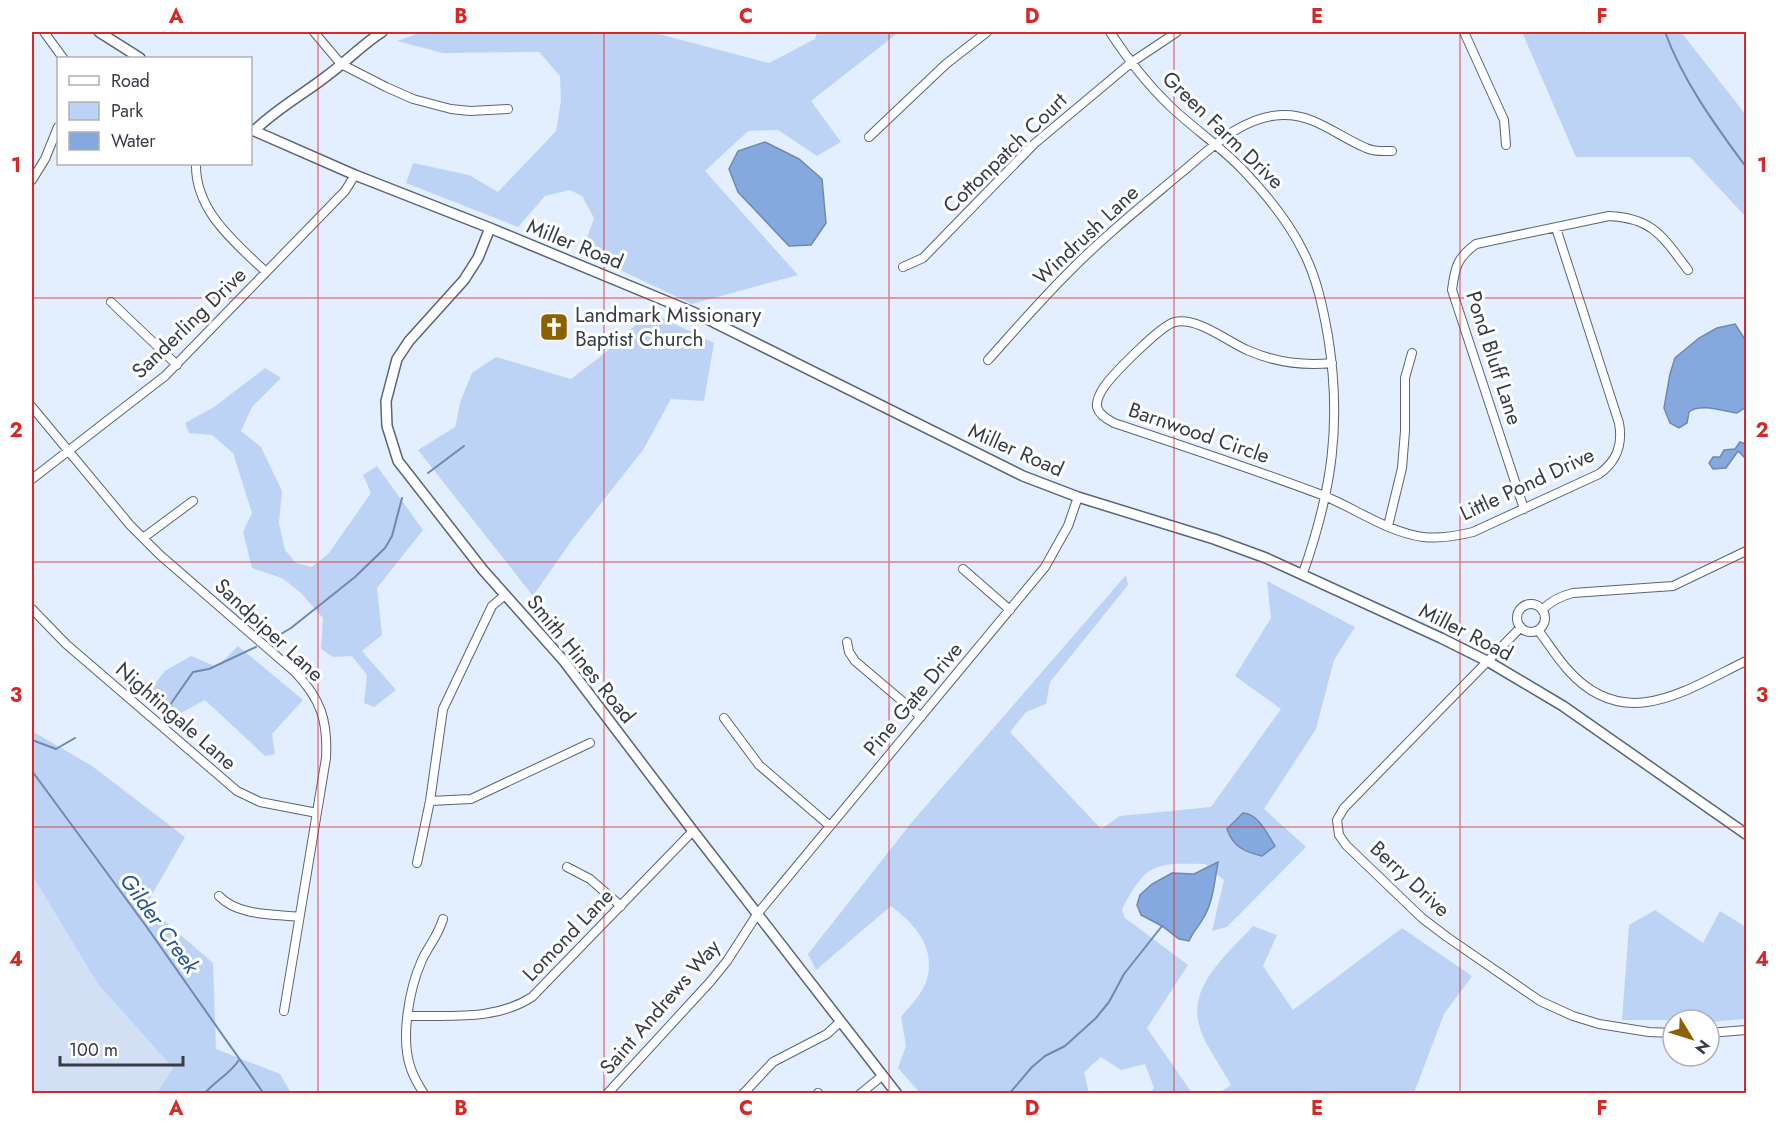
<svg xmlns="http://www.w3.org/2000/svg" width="1778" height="1125" viewBox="0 0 1778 1125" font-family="Jost,sans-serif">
	<rect width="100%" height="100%" fill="#e3eeff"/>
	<path fill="#d2dff5" d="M32,875L98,984L173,1068L157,1093H32Z"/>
	<path fill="#bdd3f5" d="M422,32H651L769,63L815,39L817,32H899L811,101L841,142L817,156L778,130L748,131L705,171L798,275L692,304L582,252L594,218L582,196L570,190L545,196L518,227L406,183L413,163L469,175L498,192L556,131L561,101L560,76L539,52L443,53L397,41Z
		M1522,32H1681L1746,115V224L1744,215L1690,157H1576Z
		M650,312L714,343L704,401L671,399L643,450L572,540L533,596L418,450L455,427L461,400L472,373L496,357L571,379L605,353Z
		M265,368L281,378L252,407L241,431L261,447L282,491L279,523L285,550L296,563L312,567L329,553L371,493L363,475L377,466L423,530L377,588L382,635L362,651L396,690L374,707L364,703L367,675L352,656L333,657L321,649L323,618L301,593L282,578L252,568L243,532L252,513L233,453L212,435L189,433L185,423L214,407Z
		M1126,575L1128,585L1050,682L1046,704L1026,712L1010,732L1101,829L1120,816L1211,807L1281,709L1235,676L1271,618L1267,581L1355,627L1334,660L1316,729L1264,809L1306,847L1227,927L1212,931L1224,880L1205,864C1154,863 1147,862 1122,909L1125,918L1188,965L1147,1028L1192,1093H1150L1154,1088L1145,1064L1121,1070L1101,1057L1084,1072L1089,1093H920L898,1068L906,1046L901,1017C909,1007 922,994 926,982C937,949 916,925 891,906L816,970L808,954L912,822Z
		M238,646L303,700L272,734L275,754L265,756L205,700L181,713L162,715L144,697L165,671L191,656L217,667Z
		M32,731L92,766L185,837L146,905L213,963L216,1049L280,1074L291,1093H157L173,1068L98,984L32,875Z
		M1655,910L1703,943L1720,911L1746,927V957L1744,963H1746V1019L1709,1022V1020H1622L1629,925Z
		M1253,926L1277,935L1263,966L1293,1010L1402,928L1472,976L1444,1014L1414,1093H1219L1231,1085C1222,1068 1205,1045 1200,1028C1186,986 1229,953 1253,926Z"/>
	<path fill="#85a9df" stroke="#6e89b1" stroke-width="1.5" d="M765,142L799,159L822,179L826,223L811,245L789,246L738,192L729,169L738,151Z
		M1735,324L1746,341V407L1737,413C1723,411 1700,403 1689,412L1687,423L1679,428L1670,423L1664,408L1670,374L1675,358L1699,338L1717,328Z
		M1740,442L1746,444V456L1745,458L1738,451L1726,468L1713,469L1709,463L1713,457H1720L1724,450L1735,449Z
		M1243,813C1259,814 1267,834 1275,846L1262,856C1245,852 1233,847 1227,829Z
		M1218,862C1215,879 1213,902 1204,917C1199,926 1193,932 1189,941L1179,939L1162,926L1141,915L1137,905L1140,895L1152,884L1172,873L1194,874Z"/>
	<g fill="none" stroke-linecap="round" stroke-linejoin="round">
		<path stroke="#6e89b1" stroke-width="2" d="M1665,32C1683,81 1715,125 1746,167
			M428,473L464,446
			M269,641L291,628L355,577L385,548L392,536L402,498
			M165,712L193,672L209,669L256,647
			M32,740L56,749L75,738
			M32,771L146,926L264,1094
			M204,1094C215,1081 230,1074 239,1060
			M1009,1094L1032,1067L1045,1056L1065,1046L1096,1018L1109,1002L1124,974L1162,926"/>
		<g stroke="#596577" stroke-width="10">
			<path id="minor" d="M44,32L63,58
				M314,32L341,64L386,87L413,99L451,109L470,111L508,109
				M1110,32C1127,58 1147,84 1170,106C1193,128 1220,146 1242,169C1266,194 1289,222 1304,253C1317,279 1323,308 1328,336C1342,423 1332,491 1303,573
				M1464,32L1504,120L1506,145
				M869,137L946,64L987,32
				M196,164C195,210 234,242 266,272
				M32,180L45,159L58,127
				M903,267L923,258L1034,144L1132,62L1177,32
				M111,302L177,365
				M988,360C1014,331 1040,301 1068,273C1103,237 1143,205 1181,173C1210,149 1242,116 1282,115C1315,114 1337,136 1366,148C1374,152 1383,151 1392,151
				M1332,363C1303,366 1274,362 1247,350C1227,341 1197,317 1175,322C1161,325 1113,374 1104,387C1092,405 1095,413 1114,423C1183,446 1253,469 1322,495C1355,508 1387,532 1423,537C1440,539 1457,536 1473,532L1599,474C1617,461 1623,445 1619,423L1556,228
				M32,407L130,525L160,555L295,672C321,699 328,721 326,758L284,1011
				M32,479L165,376L345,191L355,175
				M1524,509L1452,290C1455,267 1457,258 1476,244L1609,216C1653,218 1663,237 1688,270
				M1388,526L1402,468L1405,431V378L1412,353
				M143,538L193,501
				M963,569L1010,610
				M1517 618a14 14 0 1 1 28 0a14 14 0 1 1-28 0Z
				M32,609L66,644L237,791L260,802L317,813
				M1542,610C1551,601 1560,596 1573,593L1673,586L1746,551
				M1521,627L1344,808L1337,820L1339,835L1346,845L1422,918L1447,937L1540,1001L1573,1016L1599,1024L1649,1032L1673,1033
				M1538,630C1548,643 1557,658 1568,670C1625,734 1686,690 1746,661
				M847,642L849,652L855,661L921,717
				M724,718L759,765L830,826
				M430,801L471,799L590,743
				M417,863L430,801L443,709L492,606L505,595
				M567,867L590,879L621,906
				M219,896C238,916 273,914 299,917
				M408,1016C450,1015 495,1021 532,997L693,831
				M1709,1033L1746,1030
				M818,1093L819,1094
				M424,1094C419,1086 414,1078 411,1069C400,1039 409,989 422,960C429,945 438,936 443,919
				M607,1094L710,982L727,961L758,913L1045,567L1068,526L1078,497
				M743,1094L773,1062L827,1034L840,1022
				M860,1094L882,1076"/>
		</g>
		<g stroke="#596577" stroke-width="12">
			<path id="tertiary" d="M99,32L140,58
				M250,129L355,175L490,228L695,313L1023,476L1078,497L1214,539L1266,558L1441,638L1489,662L1563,706L1746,834
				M254,131C276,109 304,94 328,75C347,61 363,44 382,32
				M490,228L478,258L464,280L409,341L397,359L386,401L387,426L398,461L483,570L564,661L693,831L897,1094"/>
		</g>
		<use href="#minor" stroke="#fff" stroke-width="8"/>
		<use href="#tertiary" stroke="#fff" stroke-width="9"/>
	</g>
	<path fill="none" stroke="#d62828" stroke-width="1.5" stroke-opacity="0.55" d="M318,32V1094M604,32V1094M889,32V1094M1174,32V1094M1460,32V1094M32,298H1746M32,562H1746M32,827H1746"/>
	<defs>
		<g id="church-square" transform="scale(1.5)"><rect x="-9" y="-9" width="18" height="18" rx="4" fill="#8b6102" stroke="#fff"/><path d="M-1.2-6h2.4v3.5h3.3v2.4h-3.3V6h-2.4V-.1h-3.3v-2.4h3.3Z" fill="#fff"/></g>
	</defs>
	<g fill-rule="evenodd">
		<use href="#church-square" x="554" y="327"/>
	</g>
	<g text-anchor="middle" stroke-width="6" stroke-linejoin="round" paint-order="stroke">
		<g font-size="21" fill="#383d45" stroke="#fff">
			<text transform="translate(1223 130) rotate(44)" y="7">Green Farm Drive</text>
			<text transform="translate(1005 153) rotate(-44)" y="7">Cottonpatch Court</text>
			<text transform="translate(1086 235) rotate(-43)" y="7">Windrush Lane</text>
			<text transform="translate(575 244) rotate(22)" y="7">Miller Road</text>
			<text transform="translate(189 323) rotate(-44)" y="7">Sanderling Drive</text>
			<text transform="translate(1494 358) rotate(72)" y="7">Pond Bluff Lane</text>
			<text transform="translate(1199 433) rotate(19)" y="7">Barnwood Circle</text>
			<text transform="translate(1016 450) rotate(24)" y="7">Miller Road</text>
			<text transform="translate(1527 484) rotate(-25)" y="7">Little Pond Drive</text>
			<text transform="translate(269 630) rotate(43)" y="7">Sandpiper Lane</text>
			<text transform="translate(1466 632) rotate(27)" y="7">Miller Road</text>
			<text transform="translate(581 659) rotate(51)" y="7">Smith Hines Road</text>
			<text transform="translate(913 699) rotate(-50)" y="7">Pine Gate Drive</text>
			<text transform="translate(176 716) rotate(41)" y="7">Nightingale Lane</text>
			<text transform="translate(1410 879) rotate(43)" y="7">Berry Drive</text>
			<text transform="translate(568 935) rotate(-46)" y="7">Lomond Lane</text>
			<text transform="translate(660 1007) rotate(-49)" y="7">Saint Andrews Way</text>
		</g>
		<g font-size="21" fill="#383d45" stroke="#fff" text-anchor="start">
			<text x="575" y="322">Landmark Missionary<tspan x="575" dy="24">Baptist Church</tspan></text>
		</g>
		<g font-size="22" font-style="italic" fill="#285497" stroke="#fff">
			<text transform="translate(160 923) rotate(54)" y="8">Gilder Creek</text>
		</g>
	</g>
	<rect width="1778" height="1125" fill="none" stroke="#ffffff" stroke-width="66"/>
	<rect x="57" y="57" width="195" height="108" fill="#ffffff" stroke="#afb1b5" stroke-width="1.5"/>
	<rect x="69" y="76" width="30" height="9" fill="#ffffff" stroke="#afb1b5" stroke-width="1.5"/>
	<text x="111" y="87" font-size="18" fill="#383d45">Road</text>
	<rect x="69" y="102" width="30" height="18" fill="#bdd3f5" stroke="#afb1b5" stroke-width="1.5"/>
	<text x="111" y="117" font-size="18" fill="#383d45">Park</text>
	<rect x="69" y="132" width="30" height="18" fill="#85a9df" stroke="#afb1b5" stroke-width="1.5"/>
	<text x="111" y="147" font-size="18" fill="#383d45">Water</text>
	<g transform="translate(1691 1038) rotate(128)"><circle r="28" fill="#ffffff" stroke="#afb1b5" stroke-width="1.5"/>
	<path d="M0-4.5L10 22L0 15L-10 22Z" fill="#8b6102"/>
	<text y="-9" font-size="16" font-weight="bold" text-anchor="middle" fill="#383d45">N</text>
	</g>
	<path d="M60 1056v9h123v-9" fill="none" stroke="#383d45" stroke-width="3"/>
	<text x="69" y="1056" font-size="18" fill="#383d45" stroke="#ffffff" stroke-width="4.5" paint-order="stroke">100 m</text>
	<rect x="33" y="33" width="1712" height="1059" fill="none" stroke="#d62828" stroke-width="2"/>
	<g font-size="20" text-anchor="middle" font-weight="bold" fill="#d62828">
		<text x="176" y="23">A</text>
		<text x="461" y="23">B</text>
		<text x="746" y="23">C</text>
		<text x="1032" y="23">D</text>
		<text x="1317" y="23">E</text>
		<text x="1602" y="23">F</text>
		<text x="16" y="172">1</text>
		<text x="1762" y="172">1</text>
		<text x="16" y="437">2</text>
		<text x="1762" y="437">2</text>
		<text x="16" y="702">3</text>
		<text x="1762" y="702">3</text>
		<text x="16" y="966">4</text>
		<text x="1762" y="966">4</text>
		<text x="176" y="1115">A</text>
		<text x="461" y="1115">B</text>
		<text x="746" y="1115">C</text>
		<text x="1032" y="1115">D</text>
		<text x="1317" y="1115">E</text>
		<text x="1602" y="1115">F</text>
	</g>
</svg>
